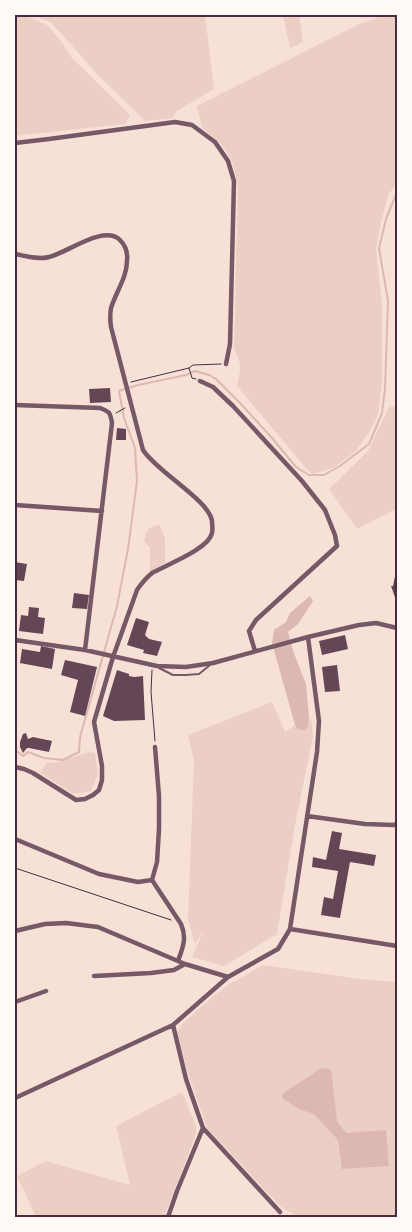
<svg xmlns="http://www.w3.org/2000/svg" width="412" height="1232" viewBox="0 0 412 1232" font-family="Barlow,sans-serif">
	<rect width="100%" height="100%" fill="#f7e1d7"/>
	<path fill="#ebcfc5" d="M15,15H22L31,18L47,25L61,41L71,57L130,115L125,124L15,136Z
		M33,15H205L214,89L177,111L173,118L145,121L94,71L60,32L50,22Z
		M283,15H299L303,42L290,48Z
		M385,15H397V183L388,195L380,226L376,249L382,303V381L378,414L370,431L355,452L333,468L312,474L304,466L237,386C240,371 243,364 234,350L238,185C233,156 225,145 202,128L197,106L357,25Z
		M397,406V509L357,529L329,489L368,451L389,407Z
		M160,525L165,539V563L150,572V548L144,541C147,530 148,526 160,525Z
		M272,702L285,732L295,725L298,729L308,727L309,719H311L313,736L295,825L277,934L224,966L192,957L204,929L195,944L188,919L194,760L188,735Z
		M89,752L95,753L98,774L91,791L74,794L40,773L46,763L58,762Z
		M263,965L360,979L397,982V1217H298L281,1207L207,1128L186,1067L177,1033L180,1026L211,998L229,984Z
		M182,1092L196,1126V1134L164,1217H36L17,1176L46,1161L130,1185L116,1126Z"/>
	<path fill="#dcb8b0" d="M310,596L313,601L298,624L288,632L293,651L306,684L309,717L308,727L304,730L298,729L295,725L272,643L274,630L286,622L290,613Z
		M320,1068L331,1069L337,1121L346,1133L386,1130L389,1166L342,1169L338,1140L314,1114L299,1109L282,1098L283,1093L311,1075Z"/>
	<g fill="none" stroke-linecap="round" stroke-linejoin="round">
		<path stroke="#dcb8b0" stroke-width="2" d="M15,752H18L23,756L28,752L44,758L63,760L79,752L80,737L117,606L128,549L137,481L135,448L124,418L119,391L138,385L186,375L195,371L209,375L216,379L240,403L272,438L296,467L309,475H324L340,466L369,444L382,413L385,389L388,301L379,248L386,219L397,192"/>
	</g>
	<path fill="#644757" d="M110,388L111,402L90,403L89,389Z
		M117,428L126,429V440H116Z
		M15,562L27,564L24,581L15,580Z
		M396,571H397V603L391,586H393Z
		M74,593L89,595L87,609L72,608Z
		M29,607L39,608L38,617L45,618L43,634L19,631L21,615L28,616Z
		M136,618L149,622L145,635L149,639L162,642L157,656L143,653L144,650L127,645Z
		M345,635L348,649L322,655L319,641Z
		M41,646L55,649L52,669L20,663L22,649L40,652Z
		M65,660L97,667L85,716L70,712L78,680L61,675Z
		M337,665L340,691L325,692L322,667Z
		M117,670L129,674V676L134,677L143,676L145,720L114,721L103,716Z
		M26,733L28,739L33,737L52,741L49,752L29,748H27L23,753L20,747V742L23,734Z
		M332,831L342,833L339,849L376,855L374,866L350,862L340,918L321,915L324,897L333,899L338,871L312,867L313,857L326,860Z"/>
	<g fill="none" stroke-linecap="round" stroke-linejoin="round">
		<path stroke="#4a2c40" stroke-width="1" d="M189,368L192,378L196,379
			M131,382L189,368L193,365L221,364
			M116,413L125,408
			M152,670L151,692L155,741
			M15,868L171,920"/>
		<path stroke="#755966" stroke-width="2" d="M159,668L173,675H186L199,674L210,665"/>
		<path stroke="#755966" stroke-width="4.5" d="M15,143L49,139L175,122L192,125L215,142L228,161L234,181L230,344L226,364
			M15,254C26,256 39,260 49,257C67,253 104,224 120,240C126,246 128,252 127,261C127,277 116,292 111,308C110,314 110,320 111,327L143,450C157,472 209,500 212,521C212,525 213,529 212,533C209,549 166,565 152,573C146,578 141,584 137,590L113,657L94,722L102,766V780L99,790L93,795L85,799L76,800L33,773L24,769L15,767
			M200,381L213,387L233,406L302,481L325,510L335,535L337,546L256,620L249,631L255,651
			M15,405L100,408C110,412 110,412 112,423L85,650
			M15,505L102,511
			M15,640L85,650L157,666L186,667L213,663L308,637L359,625L376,623L397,628
			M307,816L365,824L394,825L397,824
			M15,839L99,874L138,882L152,880
			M152,880L157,862L159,829V796L155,747
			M152,880L181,924C187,938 183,947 178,961
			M290,929L397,946
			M15,931L45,924L66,923L98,927L185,964L228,977
			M94,976L151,973L174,970L185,964
			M15,1002L46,991
			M15,1098L173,1025
			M203,1128L280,1212
			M168,1217L177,1191L203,1128L186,1079L173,1025L228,977L278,949L290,929L317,752L319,721L308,637"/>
	</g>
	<rect width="412" height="1232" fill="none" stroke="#fffaf5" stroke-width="32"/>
	<rect x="16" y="16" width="380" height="1200" fill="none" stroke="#4a2c40" stroke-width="2"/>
</svg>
